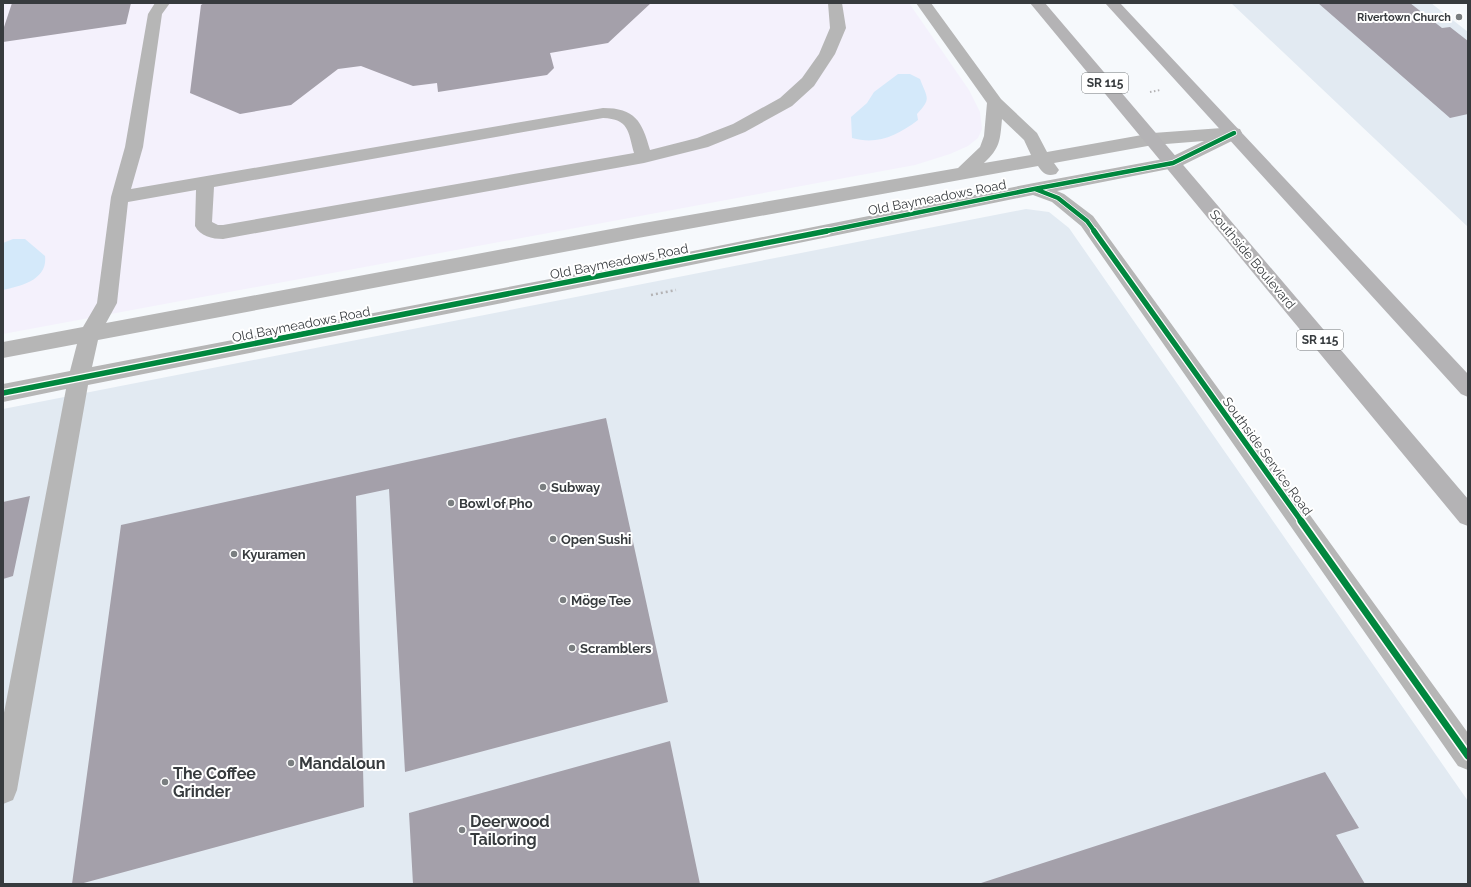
<svg xmlns="http://www.w3.org/2000/svg" width="1471" height="887" viewBox="0 0 1471 887" font-family="Raleway,sans-serif">
	<rect width="100%" height="100%" fill="#f6f9fc"/>
	<path fill="#e2eaf2" d="M1231,3H1431L1468,32V227Z
		M1026,209L1049,212L1069,228L1468,801V884H3V409Z"/>
	<path fill="#f4f1fc" d="M3,3H909L969,90L980,112L982,129L978,138L968,146L950,154L915,165L3,334Z"/>
	<path fill="#d4e9fa" d="M898,74H910L920,79C927,98 932,98 917,114L918,120C897,136 877,145 852,138L851,117L867,103L874,92Z
		M13,239H25L45,256C48,280 21,286 3,290V243Z"/>
	<path fill="#a4a0aa" d="M12,3H131L126,24L3,42V30Z
		M204,3H651L608,43L550,53L554,68L547,75L438,92L437,83L413,86L361,66L338,69L291,105L240,114L190,93L201,5Z
		M1318,3H1410L1442,28L1450,27L1468,41V114L1450,118Z
		M606,418L668,702L405,772L389,489L356,496L364,807L80,884H72L121,525Z
		M30,496L13,576L3,579V502Z
		M670,741L700,884H413L409,813Z
		M1325,772L1359,828L1336,835L1365,884H978Z"/>
	<g fill="none" stroke-linecap="round" stroke-linejoin="round">
		<path stroke="#b4b3b5" stroke-width="2" stroke-dasharray="1.5 2.5" stroke-linecap="butt" d="M1150,92L1160,90"/>
		<path stroke="#b4b3b5" stroke-width="2.5" stroke-dasharray="2 3" stroke-linecap="butt" d="M651,295L676,290"/>
		<path fill="#b6b6b6" fill-rule="evenodd" d="M155,3H170L162,14L143,147L131,189L603,108C635,108 642,121 650,150L697,138L733,124L780,98L802,78L819,54L830,28L828,3H842L846,28L835,54L814,86L792,106L745,132L708,147L644,163L223,239C212,239 200,236 195,226L196,190L128,202L117,303L106,323L638,224L958,168L980,147L984,136L987,103L916,3H931L1001,99L1037,133L1047,152L1153,133L1222,128C1228,130 1233,127 1240,129L1242,133L1240,137L1179,167L1057,191L1064,194L1093,216L1468,733V770L1458,766L1081,226L1052,202L1033,195L618,280L88,385L17,790L13,800L3,804V718L66,389L3,402V384L70,371L77,344L3,358V342L83,327L97,303L111,197L125,147L148,14ZM603,118C629,119 628,131 634,153L223,225H218L212,222L214,187ZM1002,119L1024,140L1031,155L984,163C1000,148 1000,141 1002,119ZM1204,141L1169,158L1034,183L618,266L92,367L98,340L638,238L1038,166C1043,173 1046,177 1056,174L1059,170L1054,163L1153,145Z"/>
		<path fill="#b4b3b5" fill-rule="evenodd" d="M1030,3H1045L1468,499V526L1460,523Z
			M1105,3H1120L1468,374V397L1461,394Z"/>
		<g stroke="#fff" stroke-width="6">
			<path id="cycleway-far2" d="M1035,189L1058,198L1087,221L1095,232
				M822,232L1034,189L1173,163L1234,133"/>
		</g>
		<g stroke="#fff" stroke-width="8">
			<path id="cycleway-far1" d="M1094,231L1302,522
				M3,393L827,231"/>
		</g>
		<g stroke="#fff" stroke-width="10">
			<path id="cycleway" d="M1301,521L1468,756"/>
		</g>
		<use href="#cycleway-far2" stroke="#00873e" stroke-width="4.5"/>
		<use href="#cycleway-far1" stroke="#00873e" stroke-width="5.5"/>
		<use href="#cycleway" stroke="#00873e" stroke-width="7"/>
	</g>
	<g fill="#7a7e80" stroke="#fff" stroke-width="1.5">
		<circle cx="1459" cy="17" r="4"/>
		<circle cx="543" cy="487" r="4"/>
		<circle cx="451" cy="503" r="4"/>
		<circle cx="553" cy="539" r="4"/>
		<circle cx="234" cy="554" r="4"/>
		<circle cx="563" cy="600" r="4"/>
		<circle cx="572" cy="648" r="4"/>
		<circle cx="291" cy="763" r="4"/>
		<circle cx="165" cy="782" r="4"/>
		<circle cx="462" cy="830" r="4"/>
	</g>
	<g text-anchor="middle" stroke-width="4" stroke-linejoin="round" paint-order="stroke">
		<g font-size="11" font-weight="bold" fill="#373b3e" stroke="#fff" text-anchor="end">
			<text x="1451" y="21">Rivertown Church</text>
		</g>
		<g fill="#fff" stroke="#737678" stroke-width="1">
			<rect x="1082" y="73" width="46" height="20" rx="3"/>
			<rect x="1297" y="330" width="46" height="20" rx="3"/>
		</g>
		<g font-size="12" font-weight="bold" fill="#373b3e">
			<text x="1105" y="87">SR 115</text>
			<text x="1320" y="344">SR 115</text>
		</g>
		<g font-size="13" fill="#373b3e" stroke="#fff">
			<text transform="translate(937 197) rotate(-11)" y="5">Old Baymeadows Road</text>
			<text transform="translate(1253 259) rotate(50)" y="5">Southside Boulevard</text>
			<text transform="translate(619 261) rotate(-11)" y="5">Old Baymeadows Road</text>
			<text transform="translate(301 324) rotate(-11)" y="5">Old Baymeadows Road</text>
			<text transform="translate(1268 456) rotate(54)" y="5">Southside Service Road</text>
		</g>
		<g font-size="13" font-weight="bold" fill="#373b3e" stroke="#fff" text-anchor="start">
			<text x="551" y="492">Subway</text>
			<text x="459" y="508">Bowl of Pho</text>
			<text x="561" y="544">Open Sushi</text>
			<text x="242" y="559">Kyuramen</text>
			<text x="571" y="605">Möge Tee</text>
			<text x="580" y="653">Scramblers</text>
		</g>
		<g font-size="16" font-weight="bold" fill="#373b3e" stroke="#fff" text-anchor="start">
			<text x="299" y="769">Mandaloun</text>
			<text x="173" y="779">The Coffee<tspan x="173" dy="18">Grinder</tspan></text>
			<text x="470" y="827">Deerwood<tspan x="470" dy="18">Tailoring</tspan></text>
		</g>
	</g>
	<rect width="1471" height="887" fill="none" stroke="#373b3e" stroke-width="8"/>
</svg>
